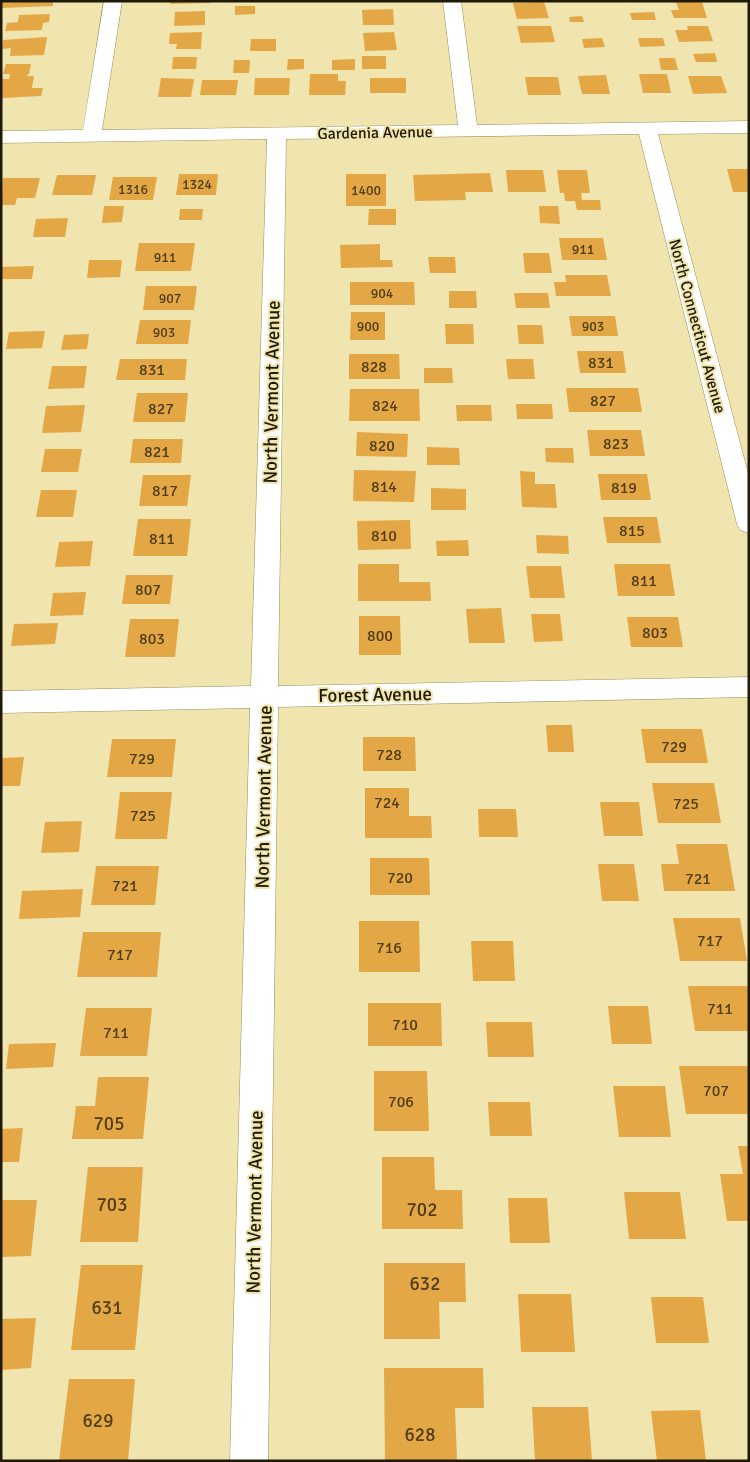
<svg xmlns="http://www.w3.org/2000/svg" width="750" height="1462" viewBox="0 0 750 1462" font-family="Signika,sans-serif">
	<rect width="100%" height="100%" fill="#f0e4af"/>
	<path fill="#e3a746" d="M2,1H53V6L1,8Z
		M171,1H211V3L170,4Z
		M544,2L549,18L517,19L513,3Z
		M676,2H702L707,18H674L671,10H679Z
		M235,6H255V14L235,15Z
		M393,9L394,25H363L362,10Z
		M205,11V25L174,26L175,12Z
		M654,12L656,20H632L630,13Z
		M50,14L49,22L43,23L42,30L5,31L7,23L18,22L19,15Z
		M582,16L584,22H570L569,17Z
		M517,26H551L555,42L521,43Z
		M687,26H708L713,41L679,42L675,30H688Z
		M202,32L201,49H176L177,44H169L170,33Z
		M394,32L397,50L365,51L363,33Z
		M47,37L44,55L10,56L11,48L2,49L3,40Z
		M602,38L605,47L584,48L582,39Z
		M638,38H663L665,46L640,47Z
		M251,39H276V51H250Z
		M715,53L717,62H696L693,54Z
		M362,56H386V69H362Z
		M173,57H197L196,69H172Z
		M659,58H675L678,70H661Z
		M288,59H304V69L287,70Z
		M355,59V70H332V60Z
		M234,60H250L249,73H233Z
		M6,64H31L29,74L26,76H34L32,88H43L41,96L2,98L1,79H9L10,74H3Z
		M310,74H338V81H346L345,95H309Z
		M639,74H667L671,93H643Z
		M606,75L610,94H582L578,76Z
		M688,76H721L727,93L693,94Z
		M525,77H558L561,95H528Z
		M161,78L194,79L191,97H158Z
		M255,78H290L289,95H254Z
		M370,78H406V93H370Z
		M202,80H238L236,95H200Z
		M727,169H749V192H733Z
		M506,170H543L546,192H508Z
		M557,170H587L590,193H581L582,200H600L601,210H577L575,201H565L564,193H560Z
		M490,173L493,192H465L466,200L415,201L413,175Z
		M179,174H218L216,195H176Z
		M346,174H386V206H346Z
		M57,175H96L92,195H52Z
		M113,177H157L153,200H109Z
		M3,178H40L35,198H17L15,205H1Z
		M104,206H124L122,222L102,223Z
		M539,206H558L560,224L540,223Z
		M180,209H203L202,220H179Z
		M369,209H396V225H368Z
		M68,218L65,237H33L36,219Z
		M559,238H603L607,260H562Z
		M139,243H195L191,271H135Z
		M380,244V260H392L393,267L341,268L340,245Z
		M523,253H549L552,273H525Z
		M428,257H455L456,273H430Z
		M89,260H122L120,277L87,278Z
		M34,266L32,279H1V267Z
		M565,275H607L611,296H556L554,282H566Z
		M350,282H414L415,305H350Z
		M146,286H197L194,310H143Z
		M449,291H476L477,308H449Z
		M514,293H548L550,308H516Z
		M351,312H385V340H350Z
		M569,316H615L618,336H572Z
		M140,320H191L188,344H136Z
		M445,324H473L474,344H446Z
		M517,325H542L544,344H519Z
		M45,331L42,348L6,349L9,332Z
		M89,334L87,349L61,350L64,335Z
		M577,351H623L626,373H580Z
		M349,354H399L400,379H349Z
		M120,359H187L185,380H116Z
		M506,359H533L535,379H508Z
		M52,366H87L84,388L48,389Z
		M424,368H452L453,383H424Z
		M566,388H638L642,412H569Z
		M350,389H419L420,421H349Z
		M137,393H188L185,422H133Z
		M516,404H552L553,419H517Z
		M85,405L81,432L42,433L46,406Z
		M456,405H491L492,421H457Z
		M587,430H641L645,456H590Z
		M357,432L408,434L407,457L356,456Z
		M133,439H183L181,463H130Z
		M427,447L459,448L460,465H427Z
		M545,448H573L574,463L546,462Z
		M45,449H82L78,472H41Z
		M354,470L416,471L414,502L353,501Z
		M520,471L535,472V484H555L557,508L522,507Z
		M598,474H647L651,500H601Z
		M143,475H191L187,506H139Z
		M431,488L466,489V510H431Z
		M41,490H77L73,517H36Z
		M603,517H657L661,543H607Z
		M138,519H191L187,556H133Z
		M410,520L411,549L358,550L357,521Z
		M536,535L568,536L569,554L537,553Z
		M468,540L469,556H437L436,541Z
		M93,541L90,566L55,567L59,542Z
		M358,564H399V582H430L431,601H358Z
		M614,564H670L675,596H618Z
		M526,566H561L565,598H530Z
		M126,575H173L170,604H122Z
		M86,592L83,615L50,616L53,593Z
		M501,608L505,643H469L466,609Z
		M531,614H560L563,641L534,642Z
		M359,616H400L401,655H359Z
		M627,617H678L683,647H631Z
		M130,619H179L175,657H125Z
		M58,623L55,644L11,646L14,624Z
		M546,725H572L574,752H548Z
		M641,729H702L708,763H646Z
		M363,737H415L416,771H363Z
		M112,739H176L172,777H107Z
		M24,757L20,786H1V758Z
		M652,783H714L721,823H658Z
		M365,788H409V816H431L432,838H365Z
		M120,792H172L167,839H115Z
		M600,802H639L643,836H604Z
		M478,809H516L518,837H479Z
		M82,821L79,852L41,853L45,822Z
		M676,844H727L735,891H664L661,864H679Z
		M370,858H429L430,895H370Z
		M598,864H634L639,901H602Z
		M96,866H159L155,905H91Z
		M83,889L80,917L19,919L22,891Z
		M673,918H740L747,961H680Z
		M359,921H419L420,972H359Z
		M83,932H161L157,977H77Z
		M471,941H513L515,981H473Z
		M688,986H749V1031H695Z
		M368,1003H441L442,1046H368Z
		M608,1006H648L652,1044H612Z
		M86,1008H152L147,1056H80Z
		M486,1022H532L534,1057H488Z
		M56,1043L53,1067L6,1069L9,1044Z
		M679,1066H749V1114H686Z
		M374,1071H427L429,1131H374Z
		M98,1077H149L143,1139H72L76,1106H95Z
		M613,1086H665L671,1137H619Z
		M488,1102H530L532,1136H490Z
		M23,1128L19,1162H1V1129Z
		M738,1146H749V1221H727L720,1174H743Z
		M382,1157H434L435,1190H462L463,1229H382Z
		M88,1167H143L138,1242H80Z
		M624,1192H680L686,1239H629Z
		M508,1198H547L550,1243H510Z
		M1,1200H37L31,1256L1,1257Z
		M384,1263H465L466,1302H439L440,1339H384Z
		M81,1265H143L135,1350H71Z
		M518,1294H571L575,1352H521Z
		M651,1297H703L709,1343H656Z
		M36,1318L31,1368L1,1370V1319Z
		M384,1368H483L484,1408H455L457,1460H385Z
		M69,1379H135L128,1461H59Z
		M532,1407H588L592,1461H535Z
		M700,1410L706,1461H657L651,1411Z"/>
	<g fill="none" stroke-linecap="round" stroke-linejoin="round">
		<g stroke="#998d5b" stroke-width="1">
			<path id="minor" d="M104,1H122L102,130L458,125L443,1H461L477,125L749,121V133L658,134L749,477V533L740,530L737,524L639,134L286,139L278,686L749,677V697L278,707L268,1461H230L250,708L1,713V691L251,686L267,139L1,143V131L83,130Z"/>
		</g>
		<use href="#minor" fill="#fff" fill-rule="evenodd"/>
	</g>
	<g text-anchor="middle" stroke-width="4" stroke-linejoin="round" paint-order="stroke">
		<g font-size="14" fill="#503d16">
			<text x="197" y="189">1324</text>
			<text x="133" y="194">1316</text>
			<text x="366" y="195">1400</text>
			<text x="583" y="254">911</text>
			<text x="165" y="262">911</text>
			<text x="382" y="298">904</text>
			<text x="170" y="303">907</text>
			<text x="368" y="331">900</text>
			<text x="593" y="331">903</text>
			<text x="164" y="337">903</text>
		</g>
		<g font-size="16" fill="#1f1a06" stroke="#f0e4af">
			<text transform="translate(375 132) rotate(-1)" y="6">Gardenia Avenue</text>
			<text transform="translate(698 326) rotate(75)" y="6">North Connecticut Avenue</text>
		</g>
		<g font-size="16" fill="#503d16">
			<text x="601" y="368">831</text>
			<text x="374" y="372">828</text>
			<text x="152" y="375">831</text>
			<text x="603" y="406">827</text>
			<text x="385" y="411">824</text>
			<text x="161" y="414">827</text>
			<text x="616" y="449">823</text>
			<text x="382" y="451">820</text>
			<text x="157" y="457">821</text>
			<text x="384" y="492">814</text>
			<text x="624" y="493">819</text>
			<text x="165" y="496">817</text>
			<text x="632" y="536">815</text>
			<text x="384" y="541">810</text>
			<text x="162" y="544">811</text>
			<text x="644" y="586">811</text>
			<text x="148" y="595">807</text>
			<text x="655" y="638">803</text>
			<text x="380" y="641">800</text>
			<text x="152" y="644">803</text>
			<text x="674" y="752">729</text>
			<text x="389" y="760">728</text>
			<text x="142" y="764">729</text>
			<text x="387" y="808">724</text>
			<text x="686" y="809">725</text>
			<text x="143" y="821">725</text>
			<text x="400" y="883">720</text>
			<text x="698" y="884">721</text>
			<text x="125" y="891">721</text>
			<text x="710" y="946">717</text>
			<text x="389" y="953">716</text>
			<text x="120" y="960">717</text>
			<text x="720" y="1014">711</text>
			<text x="405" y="1030">710</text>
			<text x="116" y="1038">711</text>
			<text x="716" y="1096">707</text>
			<text x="401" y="1107">706</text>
		</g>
		<g font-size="19" fill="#1f1a06" stroke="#f0e4af">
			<text transform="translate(271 392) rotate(-89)" y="7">North Vermont Avenue</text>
			<text transform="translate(375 694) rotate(-1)" y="7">Forest Avenue</text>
			<text transform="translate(263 797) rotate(-89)" y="7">North Vermont Avenue</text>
			<text transform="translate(254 1202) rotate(-89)" y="7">North Vermont Avenue</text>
		</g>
		<g font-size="19" fill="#503d16">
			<text x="109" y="1130">705</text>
			<text x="112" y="1211">703</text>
			<text x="422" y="1216">702</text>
			<text x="425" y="1290">632</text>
			<text x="107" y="1314">631</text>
			<text x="98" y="1427">629</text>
			<text x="420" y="1441">628</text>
		</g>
	</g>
	<rect width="750" height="1462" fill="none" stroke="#1f1a06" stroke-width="5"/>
</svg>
